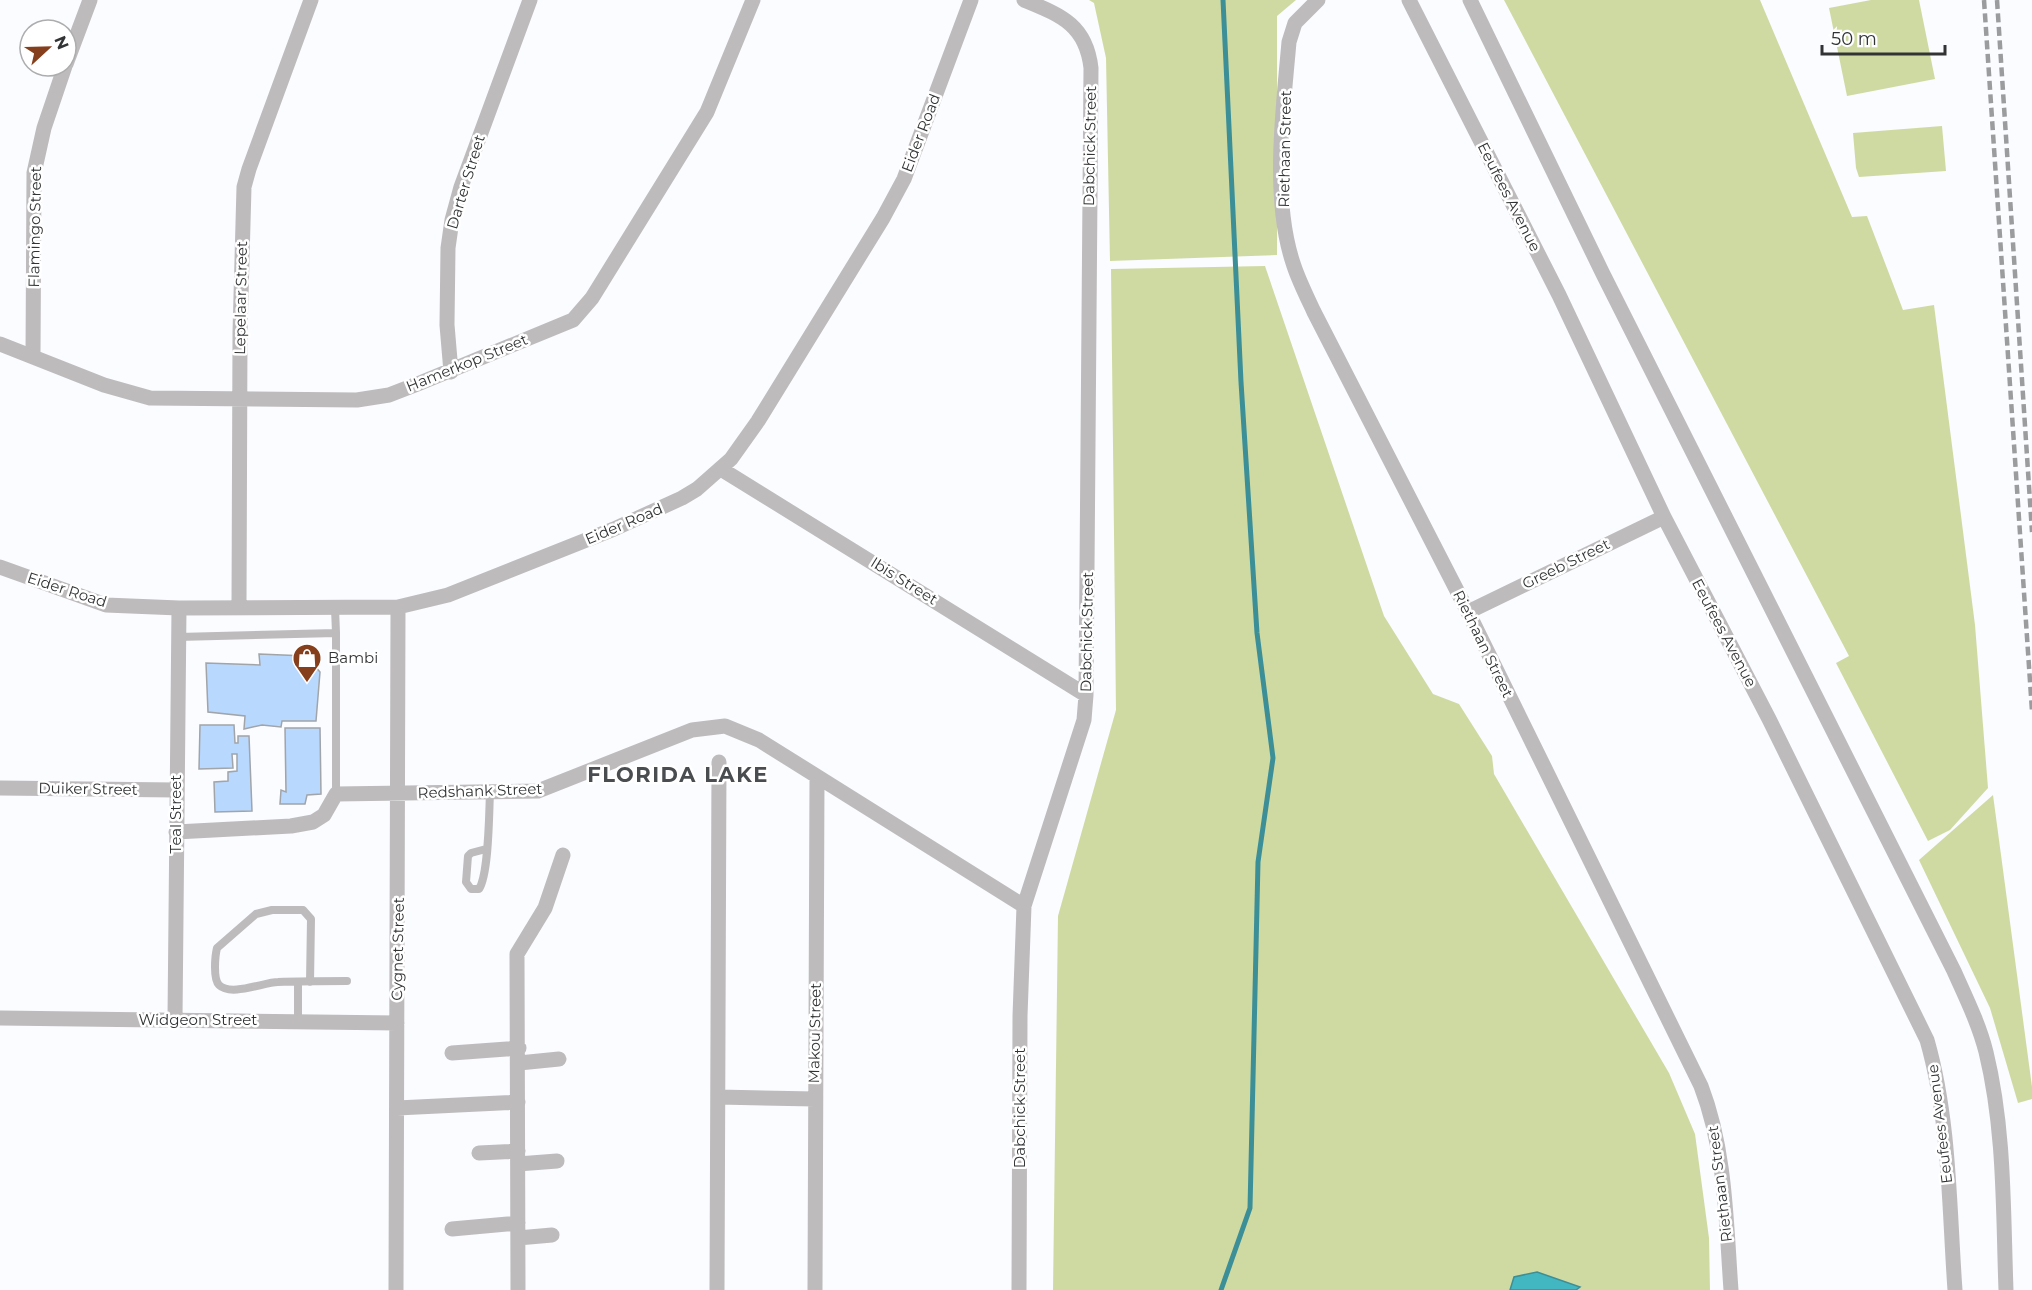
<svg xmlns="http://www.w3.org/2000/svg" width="2032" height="1290" viewBox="0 0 2032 1290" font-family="Montserrat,sans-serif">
	<rect width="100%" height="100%" fill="#fafcff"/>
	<path fill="#cfdaa3" d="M1089,0H1296L1277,16V255L1110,261L1106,58L1094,3Z
		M1504,0H1760L1852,217L1867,216L1903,310L1934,305L1975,625L1988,788L1950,830L1928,841L1836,663L1849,656Z
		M1871,0H1919L1935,79L1847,96L1829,8Z
		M1942,126L1946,171L1859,177L1856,168L1853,133Z
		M1265,266L1384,616L1433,694L1459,704L1492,756L1494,774L1669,1073L1695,1134L1709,1238L1710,1290H1053L1058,916L1116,710L1111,269Z
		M1993,795L2032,1087V1099L2018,1103L1990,1008L1919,860Z"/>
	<path fill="#42b7c1" stroke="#3d8f97" stroke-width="1.5" d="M1537,1272L1580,1287L1576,1290H1510L1514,1277Z"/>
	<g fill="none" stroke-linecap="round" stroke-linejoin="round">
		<path stroke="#3d8f97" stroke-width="5" d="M1221,1290L1250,1208L1258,862L1273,758L1257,633L1241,382L1223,0"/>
	</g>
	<path fill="#b9d8fe" stroke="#a1a4a8" stroke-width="1.5" d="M259,654L306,656L320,672L316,721H282L281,727L262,725L244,729L245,716L208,712L206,663L260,665Z
		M200,725H234L235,743H238V736H249L252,811L215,812L214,782L228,781V772L237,771V754H232L233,768L199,769Z
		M285,728H320L321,794L307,795L305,804H280L281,790L286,792Z"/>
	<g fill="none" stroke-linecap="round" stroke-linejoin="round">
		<path stroke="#bebbbc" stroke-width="8" d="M336,633V794
			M178,637L336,633L335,608
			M486,849L471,853L468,856L466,882L471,889H479C489,874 489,813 490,792
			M310,982L311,919L303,910H272L256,914L217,948C215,956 213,979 219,985C231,997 264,982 278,982C301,981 324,981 347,981
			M298,1021V982"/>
		<path stroke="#bebbbc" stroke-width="15" d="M1318,0L1295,23L1289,42C1283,111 1271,200 1294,266C1299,281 1307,297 1314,312L1468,612L1701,1086C1726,1151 1726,1222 1731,1290
			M1409,0L1559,295L1664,517L1769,719L1927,1040C1950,1120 1949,1208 1955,1290
			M1470,0L1603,274L1954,971C1966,998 1979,1024 1986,1052C2005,1130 2003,1211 2006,1290
			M66,64L90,0
			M0,344L104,385L150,398L357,400L389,395L420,383L573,320L592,298L707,112L753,0
			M33,356L34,173L44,128L65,66
			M451,372L447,325L448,248L452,220L461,187L530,0
			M721,469L1086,695
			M0,567L106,605L179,608L398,607L448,595L614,529L682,498L697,489L731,459L758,421L883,218L904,179L971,0
			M239,608L240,333L244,187L249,169L311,0
			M1468,612L1664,517
			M0,788L176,790
			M176,832L291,826L313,822L324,815L336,794L538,791L692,730L725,726L759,740L1024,906
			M0,1018L397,1023
			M175,1019L179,608
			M452,1053L519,1048
			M519,1063L559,1059
			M718,1097L815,1099
			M397,1108L518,1102
			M479,1153L518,1151
			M518,1164L557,1161
			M452,1229L518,1223
			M518,1238L552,1235
			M396,1290L398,607
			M518,1290L517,954L545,908L563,855
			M717,1290L719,762
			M815,1290L817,777
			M1019,1290L1020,1016L1024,906L1084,720L1086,695L1091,68C1086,24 1060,15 1024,0"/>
		<path stroke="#9a9c9e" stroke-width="4.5" stroke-dasharray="9 4.5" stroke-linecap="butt" d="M1984,0L2032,711
			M1997,0L2032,532"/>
	</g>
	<defs>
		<g id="shop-pin" transform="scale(1.5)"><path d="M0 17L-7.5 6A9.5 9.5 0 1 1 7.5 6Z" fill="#863f1c" stroke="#fff"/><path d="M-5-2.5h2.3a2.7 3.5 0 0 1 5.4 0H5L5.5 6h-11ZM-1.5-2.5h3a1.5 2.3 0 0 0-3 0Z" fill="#fff"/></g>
	</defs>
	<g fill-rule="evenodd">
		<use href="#shop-pin" x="307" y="658"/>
	</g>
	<g text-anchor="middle" stroke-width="5" stroke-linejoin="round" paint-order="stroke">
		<g font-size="15" fill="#313334" stroke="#fff">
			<text transform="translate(921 133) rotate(-69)" y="5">Eider Road</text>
			<text transform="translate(1090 146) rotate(-89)" y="5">Dabchick Street</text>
			<text transform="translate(1285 149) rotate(-89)" y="5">Riethaan Street</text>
			<text transform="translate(466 182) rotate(-73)" y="5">Darter Street</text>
			<text transform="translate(1509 197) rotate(63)" y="5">Eeufees Avenue</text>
			<text transform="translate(35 227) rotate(-89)" y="5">Flamingo Street</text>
			<text transform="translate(241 298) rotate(-89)" y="5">Lepelaar Street</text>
			<text transform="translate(467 363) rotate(-22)" y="5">Hamerkop Street</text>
			<text transform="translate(624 524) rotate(-23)" y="5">Eider Road</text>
			<text transform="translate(1566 564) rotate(-26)" y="5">Greeb Street</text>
			<text transform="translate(904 581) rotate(32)" y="5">Ibis Street</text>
			<text transform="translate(67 590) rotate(18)" y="5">Eider Road</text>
			<text transform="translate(1087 632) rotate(-89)" y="5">Dabchick Street</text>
			<text transform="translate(1724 633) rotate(62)" y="5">Eeufees Avenue</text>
			<text transform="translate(1483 644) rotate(64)" y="5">Riethaan Street</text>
			<text transform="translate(88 789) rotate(1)" y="5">Duiker Street</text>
			<text transform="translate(480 791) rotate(-2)" y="5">Redshank Street</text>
			<text transform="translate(176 814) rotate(-90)" y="5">Teal Street</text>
			<text transform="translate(398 949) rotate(-89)" y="5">Cygnet Street</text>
			<text x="198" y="1025">Widgeon Street</text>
			<text transform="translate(815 1033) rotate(-89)" y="5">Makou Street</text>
			<text transform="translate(1020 1108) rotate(-90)" y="5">Dabchick Street</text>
			<text transform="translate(1940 1124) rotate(-97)" y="5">Eeufees Avenue</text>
			<text transform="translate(1720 1184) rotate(-97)" y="5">Riethaan Street</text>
		</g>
		<g font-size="15" fill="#313334" stroke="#fff" text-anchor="start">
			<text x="328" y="663">Bambi</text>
		</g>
		<g font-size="21" font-weight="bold" letter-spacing="1.5" fill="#4a4d50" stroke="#fff">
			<text x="678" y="782">FLORIDA LAKE</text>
		</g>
	</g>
	<g transform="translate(48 48) rotate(68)"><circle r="28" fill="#ffffff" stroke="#adadae" stroke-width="1.5"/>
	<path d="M0-4.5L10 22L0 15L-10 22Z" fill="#863f1c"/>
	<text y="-9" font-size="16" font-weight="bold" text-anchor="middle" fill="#313334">N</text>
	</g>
	<path d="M1822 45v9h123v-9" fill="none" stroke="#313334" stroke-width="3"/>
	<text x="1831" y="45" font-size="18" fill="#313334" stroke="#ffffff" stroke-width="4.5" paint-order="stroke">50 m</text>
</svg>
